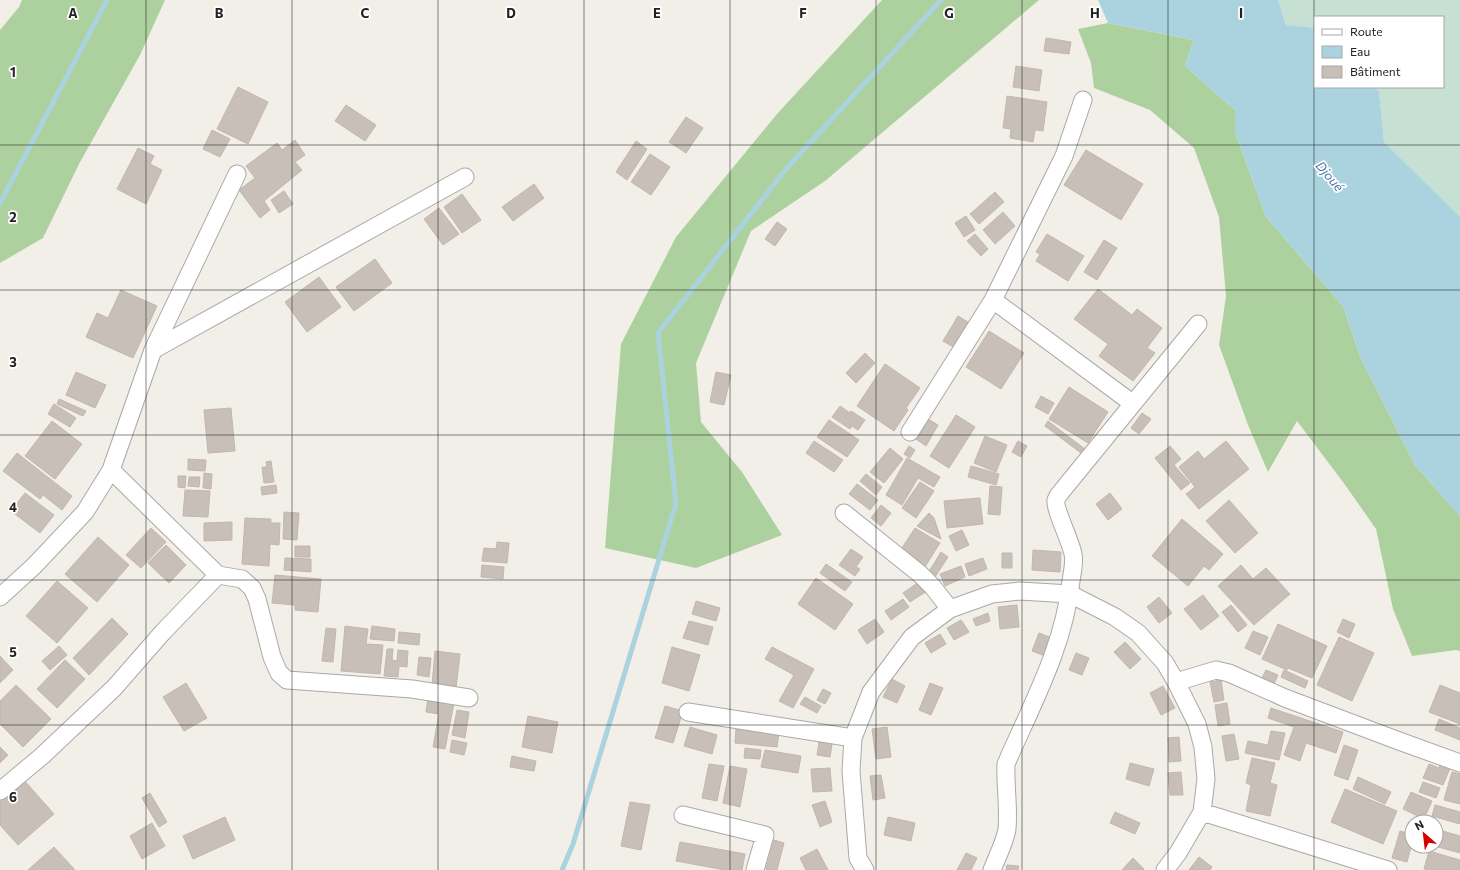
<svg xmlns="http://www.w3.org/2000/svg" width="1460" height="870" viewBox="0 0 1460 870" font-family="Commissioner,sans-serif">
	<rect width="100%" height="100%" fill="#f2efe9"/>
	<path fill="#add19e" d="M22,0H165L140,55L79,164L43,238L0,263V30L19,7Z
		M882,0H1039L825,181L751,231L696,363L701,422L742,472L782,535L696,568L605,548L621,344L676,237L777,114Z
		M1108,23L1194,40L1185,66L1235,110V132L1266,217L1343,306L1361,359L1415,465L1460,516V651L1456,650L1412,656L1393,609L1376,529L1343,482L1297,421L1268,472L1248,425L1219,345L1226,296L1219,217L1194,148L1150,110L1094,88L1091,63L1078,29Z"/>
	<path fill="#c6e0d4" d="M1278,0H1460V217L1384,142L1379,92L1375,87H1443V17H1315V28L1286,25Z"/>
	<path fill="#aad3df" d="M1098,0H1278L1286,25L1315,28V87H1375L1379,92L1384,142L1460,217V516L1415,465L1361,359L1343,306L1266,217L1235,132V110L1185,66L1194,40L1108,23Z"/>
	<g fill="none" stroke-linecap="round" stroke-linejoin="round">
		<path stroke="#aad3df" stroke-width="5" d="M0,203L107,0
			M562,870L573,844L676,503L658,333L786,169L941,0"/>
	</g>
	<path fill="#c7bfb8" stroke="#c4b6ab" d="M1046,38L1071,42L1069,54L1044,51Z
		M1016,66L1042,70L1039,91L1013,87Z
		M238,87L268,102L248,144L217,129Z
		M1007,96L1047,102L1043,131L1035,130L1033,142L1010,138L1011,129L1003,128Z
		M346,105L376,125L365,141L335,121Z
		M686,117L703,128L686,153L669,142Z
		M212,130L230,139L220,157L203,149Z
		M295,140L305,155L295,162L302,170L264,201L270,210L260,218L239,190L255,178L246,166L277,143L282,150Z
		M636,141L647,149L627,180L616,172Z
		M138,148L154,156L150,164L162,170L146,204L117,189Z
		M1086,150L1143,184L1121,220L1064,185Z
		M650,154L670,167L651,195L631,182Z
		M534,184L544,198L513,221L502,207Z
		M284,191L293,204L279,213L271,200Z
		M995,192L1004,202L979,224L970,214Z
		M462,194L481,220L462,233L444,207Z
		M439,208L459,234L443,245L424,219Z
		M1003,212L1015,226L995,244L983,230Z
		M966,216L975,230L964,237L955,223Z
		M777,222L787,229L775,246L765,239Z
		M975,234L988,249L981,256L967,241Z
		M1047,234L1084,256L1068,281L1036,261L1040,254L1036,252Z
		M1104,240L1117,248L1097,280L1084,272Z
		M375,259L392,283L354,311L336,287Z
		M319,277L341,307L307,332L285,302Z
		M1098,289L1132,315L1137,309L1162,328L1147,348L1155,353L1133,381L1099,356L1108,344L1074,319Z
		M121,290L157,306L133,358L86,337L97,313L108,318Z
		M958,316L971,324L955,348L943,341Z
		M989,331L1024,353L1001,389L966,367Z
		M865,353L875,363L856,383L846,373Z
		M885,364L920,388L906,408L908,410L894,431L857,406Z
		M76,372L106,385L95,408L66,395Z
		M716,372L731,375L724,405L710,402Z
		M1069,387L1108,412L1088,443L1049,419Z
		M1041,396L1054,403L1048,414L1035,407Z
		M59,399L86,411L83,416L57,404Z
		M54,404L76,418L70,427L48,414Z
		M840,406L850,413L851,411L865,420L858,430L852,426L850,429L832,417Z
		M231,408L235,451L208,453L204,410Z
		M1142,413L1151,419L1139,434L1131,428Z
		M956,415L975,427L949,468L930,456Z
		M928,419L938,425L926,446L916,439Z
		M829,420L859,440L847,457L817,437Z
		M52,421L82,444L55,479L25,456Z
		M1048,421L1085,449L1081,453L1045,426Z
		M985,436L1007,445L996,472L974,463Z
		M814,441L843,460L834,472L806,453Z
		M1018,441L1027,446L1021,457L1012,452Z
		M1226,441L1249,469L1199,509L1186,494L1195,487L1179,467L1198,451L1204,459Z
		M909,446L915,450L910,458L904,454Z
		M1170,446L1181,459L1174,465L1190,483L1181,490L1155,458Z
		M890,448L903,459L884,483L870,472Z
		M17,453L72,496L62,510L43,495L40,499L3,471Z
		M907,458L940,477L934,487L918,478L902,505L886,495Z
		M188,459L206,460L205,471L188,470Z
		M271,461L274,482L264,483L262,467H267L266,462Z
		M971,466L999,474L996,485L968,477Z
		M204,473L212,474L211,489L203,488Z
		M866,474L882,487L876,495L860,481Z
		M178,476H186L185,488L178,487Z
		M189,477H200L199,487L188,486Z
		M920,482L934,491L916,518L902,508Z
		M857,484L878,500L870,510L849,494Z
		M276,485L277,493L262,495L261,487Z
		M990,486L1002,487L1000,515L988,514Z
		M185,490L210,491L208,517L183,516Z
		M25,493L54,515L40,533L11,511Z
		M1110,493L1122,509L1108,520L1096,504Z
		M980,498L983,524L947,528L944,501Z
		M1229,500L1258,533L1235,553L1206,521Z
		M881,505L891,513L881,526L871,518Z
		M284,512L299,513L297,540L283,539Z
		M929,513L934,518L941,539L917,526Z
		M245,518L271,519V523H280L279,545L270,544L269,566L242,564Z
		M1182,519L1223,554L1209,570L1204,566L1188,586L1152,556Z
		M232,522V540L204,541V523Z
		M151,528L166,542L141,568L126,555Z
		M915,528L940,543L923,570L898,554Z
		M962,530L969,545L956,551L949,536Z
		M98,537L129,565L97,602L65,574Z
		M497,542L509,543L507,563L482,561L484,548L496,549Z
		M166,545L186,565L169,583L148,563Z
		M295,546H310V557H295Z
		M851,549L863,557L856,567L860,569L855,576L839,565Z
		M1033,550L1061,552L1060,572L1032,570Z
		M941,552L948,557L935,577L928,573Z
		M1002,553H1012V568H1002Z
		M285,558L311,559V572L284,570Z
		M983,558L987,569L969,576L965,564Z
		M826,564L852,582L845,591L820,573Z
		M482,565L504,567L503,579L481,577Z
		M1241,565L1253,579L1266,568L1290,594L1254,625L1218,586Z
		M961,566L965,577L945,586L940,574Z
		M275,575L321,579L318,612L295,610V605L272,603Z
		M816,578L853,604L835,630L798,604Z
		M57,581L88,608L57,643L26,616Z
		M920,581L927,591L910,602L903,593Z
		M1203,595L1219,616L1201,630L1184,609Z
		M1159,597L1172,613L1159,623L1147,607Z
		M903,599L909,607L891,620L885,611Z
		M696,601L720,608L716,621L692,614Z
		M1017,605L1019,627L1000,629L998,607Z
		M1231,605L1247,625L1238,632L1222,612Z
		M988,613L990,621L976,626L973,619Z
		M112,618L128,634L89,675L73,658Z
		M875,619L884,632L867,644L858,630Z
		M1343,619L1355,624L1349,638L1337,632Z
		M961,620L969,632L954,640L947,628Z
		M689,621L713,627L708,645L683,638Z
		M1278,624L1327,646L1312,678L1288,668L1287,670L1262,659Z
		M345,626L368,629L366,644L383,645L380,674L341,671Z
		M372,626L395,629L394,641L370,639Z
		M326,628L336,629L333,662L322,661Z
		M1253,631L1268,637L1260,655L1245,648Z
		M399,632L420,634L419,645L398,643Z
		M1039,633L1052,638L1045,656L1032,651Z
		M940,634L946,644L931,653L925,643Z
		M1339,637L1374,653L1352,701L1317,685Z
		M1125,642L1141,659L1130,669L1114,652Z
		M59,646L67,655L50,670L42,661Z
		M672,647L700,655L689,691L662,683Z
		M772,647L814,669L793,708L779,701L794,675L765,659Z
		M387,649H393L392,660L397,661L398,650L408,651L407,667L399,666L398,677L384,676Z
		M435,651L460,654L456,688L432,685Z
		M1076,653L1089,658L1082,675L1069,670Z
		M0,656L13,670L0,683Z
		M419,657L431,658L429,677L417,675Z
		M65,660L85,679L57,708L37,689Z
		M1266,670L1278,675L1273,686L1261,680Z
		M1284,670L1308,681L1305,688L1281,677Z
		M892,679L905,686L897,703L883,697Z
		M1221,680L1224,700L1214,702L1210,682Z
		M186,683L207,718L184,731L163,697Z
		M930,683L943,688L931,715L919,710Z
		M16,685L51,719L23,747L0,724V701Z
		M1440,685L1460,693V724L1429,712Z
		M1163,686L1175,708L1161,715L1150,693Z
		M823,689L831,693L825,704L817,700Z
		M805,697L821,706L817,713L800,704Z
		M428,698L454,703L445,749L433,747L439,714L426,712Z
		M1227,703L1230,724L1218,726L1215,705Z
		M665,706L683,711L673,743L655,738Z
		M1271,708L1343,732L1336,753L1306,743L1300,761L1284,755L1294,727L1268,718Z
		M457,710L469,712L465,738L452,735Z
		M528,716L558,722L552,753L522,747Z
		M1439,719L1460,728V740L1435,730Z
		M690,727L717,735L712,754L684,746Z
		M887,727L891,757L876,759L872,729Z
		M736,728L779,732L777,747L735,743Z
		M1271,731L1285,733L1279,760L1245,753L1248,741L1268,745Z
		M1234,734L1239,759L1226,761L1222,736Z
		M820,736L833,738L830,757L817,755Z
		M1179,737L1181,761L1169,762L1168,738Z
		M452,740L467,743L464,755L450,752Z
		M1344,745L1358,750L1348,780L1334,775Z
		M0,747L8,755L0,763Z
		M745,748L761,750L760,759L744,758Z
		M765,750L801,756L798,773L761,767Z
		M512,756L536,761L534,771L510,767Z
		M1252,758L1275,763L1270,783L1277,785L1270,816L1246,811L1251,785L1246,783Z
		M1130,763L1154,769L1149,786L1126,779Z
		M1441,763L1451,766L1443,785L1423,778L1429,764L1439,768Z
		M709,764L724,766L717,801L702,798Z
		M730,766L747,769L740,807L723,803Z
		M830,768L832,791L813,792L811,769Z
		M1181,772L1183,795H1170L1168,773Z
		M1452,772L1460,774V804L1444,800Z
		M881,775L885,798L873,800L870,776Z
		M1358,777L1391,792L1385,804L1353,789Z
		M23,779L54,814L18,845L0,825V800Z
		M1423,782L1440,788L1436,798L1419,792Z
		M1345,789L1397,811L1383,844L1331,822Z
		M1411,792L1432,801L1424,819L1403,809Z
		M150,793L167,822L159,827L142,798Z
		M825,801L832,822L820,827L812,805Z
		M630,802L650,805L641,850L621,846Z
		M1435,805L1460,812V824L1432,816Z
		M1115,812L1140,823L1135,834L1110,823Z
		M225,817L235,840L193,859L183,836Z
		M888,817L915,823L911,841L884,835Z
		M152,823L165,846L142,859L130,836Z
		M1436,829L1460,836V853L1434,846H1436Z
		M1400,831L1412,834V843L1407,862L1392,858Z
		M774,840L784,843L777,870H769L766,869Z
		M680,842L745,854L742,870H725L676,861Z
		M54,847L75,870H28Z
		M817,849L828,870H806L800,858Z
		M1429,851L1460,860V870H1429L1424,869Z
		M966,853L977,858L971,870H957Z
		M1199,857L1212,867L1210,870H1189Z
		M1133,858L1144,869L1143,870H1122Z
		M1007,865L1019,866L1018,870H1006Z"/>
	<g fill="none" stroke-linecap="round" stroke-linejoin="round">
		<g stroke="#a9a9a9" stroke-width="19">
			<path id="minor" d="M993,300L1132,403
				M153,350L465,177
				M910,432L993,300L1064,156L1083,100
				M844,513L920,574L932,586L950,609
				M218,575L242,579L252,588L257,599L272,657L279,673L287,680L412,689L469,698
				M0,597L34,566L85,512L111,470L153,350L237,174
				M1176,682L1216,670L1229,673L1285,698L1399,741L1460,763
				M688,712L853,738
				M0,791L42,756L114,688L163,632L218,575L111,470
				M1202,812L1388,870
				M683,815L765,835L755,870
				M865,870L858,858L851,771L853,738L871,692L912,637L950,609L992,594L1020,591L1070,594L1115,617L1138,633L1165,663L1176,682L1197,724L1203,747L1206,779L1202,812L1178,853L1165,870
				M992,870C997,857 1005,842 1007,829C1009,807 1005,786 1006,764C1032,704 1064,647 1071,581C1072,573 1075,562 1073,554C1071,542 1054,508 1056,500C1057,497 1059,494 1061,492L1198,324"/>
		</g>
		<use href="#minor" stroke="#fff" stroke-width="17"/>
	</g>
	<path fill="none" stroke="#222" stroke-width="1" stroke-opacity="0.55" d="M146,0V870M292,0V870M438,0V870M584,0V870M730,0V870M876,0V870M1022,0V870M1168,0V870M1314,0V870M0,145H1460M0,290H1460M0,435H1460M0,580H1460M0,725H1460"/>
	<g text-anchor="middle" stroke-width="3.5" stroke-linejoin="round" paint-order="stroke">
		<g font-size="13" font-style="italic" fill="#4a7aab" stroke="#fff">
			<text transform="translate(1330 176) rotate(50)" y="5">Djoué</text>
		</g>
	</g>
	<g font-size="13" text-anchor="middle" font-weight="bold" fill="#222" stroke="#fff" stroke-width="3.5" stroke-linejoin="round" paint-order="stroke">
		<text x="73" y="18">A</text>
		<text x="219" y="18">B</text>
		<text x="365" y="18">C</text>
		<text x="511" y="18">D</text>
		<text x="657" y="18">E</text>
		<text x="803" y="18">F</text>
		<text x="949" y="18">G</text>
		<text x="1095" y="18">H</text>
		<text x="1241" y="18">I</text>
		<text x="13" y="77">1</text>
		<text x="13" y="222">2</text>
		<text x="13" y="367">3</text>
		<text x="13" y="512">4</text>
		<text x="13" y="657">5</text>
		<text x="13" y="802">6</text>
	</g>
	<rect x="1314" y="16" width="130" height="72" fill="#ffffff" stroke="#a7a7a7"/>
	<rect x="1322" y="29" width="20" height="6" fill="#ffffff" stroke="#a7a7a7"/>
	<text x="1350" y="36" font-size="12" fill="#222222">Route</text>
	<rect x="1322" y="46" width="20" height="12" fill="#aad3df" stroke="#a7a7a7"/>
	<text x="1350" y="56" font-size="12" fill="#222222">Eau</text>
	<rect x="1322" y="66" width="20" height="12" fill="#c7bfb8" stroke="#a7a7a7"/>
	<text x="1350" y="76" font-size="12" fill="#222222">Bâtiment</text>
	<g transform="translate(1424 834) rotate(332)"><circle r="19" fill="#ffffff" stroke="#a7a7a7"/>
	<path d="M0-3L7 15L0 10L-7 15Z" fill="#d40000"/>
	<text y="-6" font-size="11" font-weight="bold" text-anchor="middle" fill="#222222">N</text>
	</g>
</svg>
